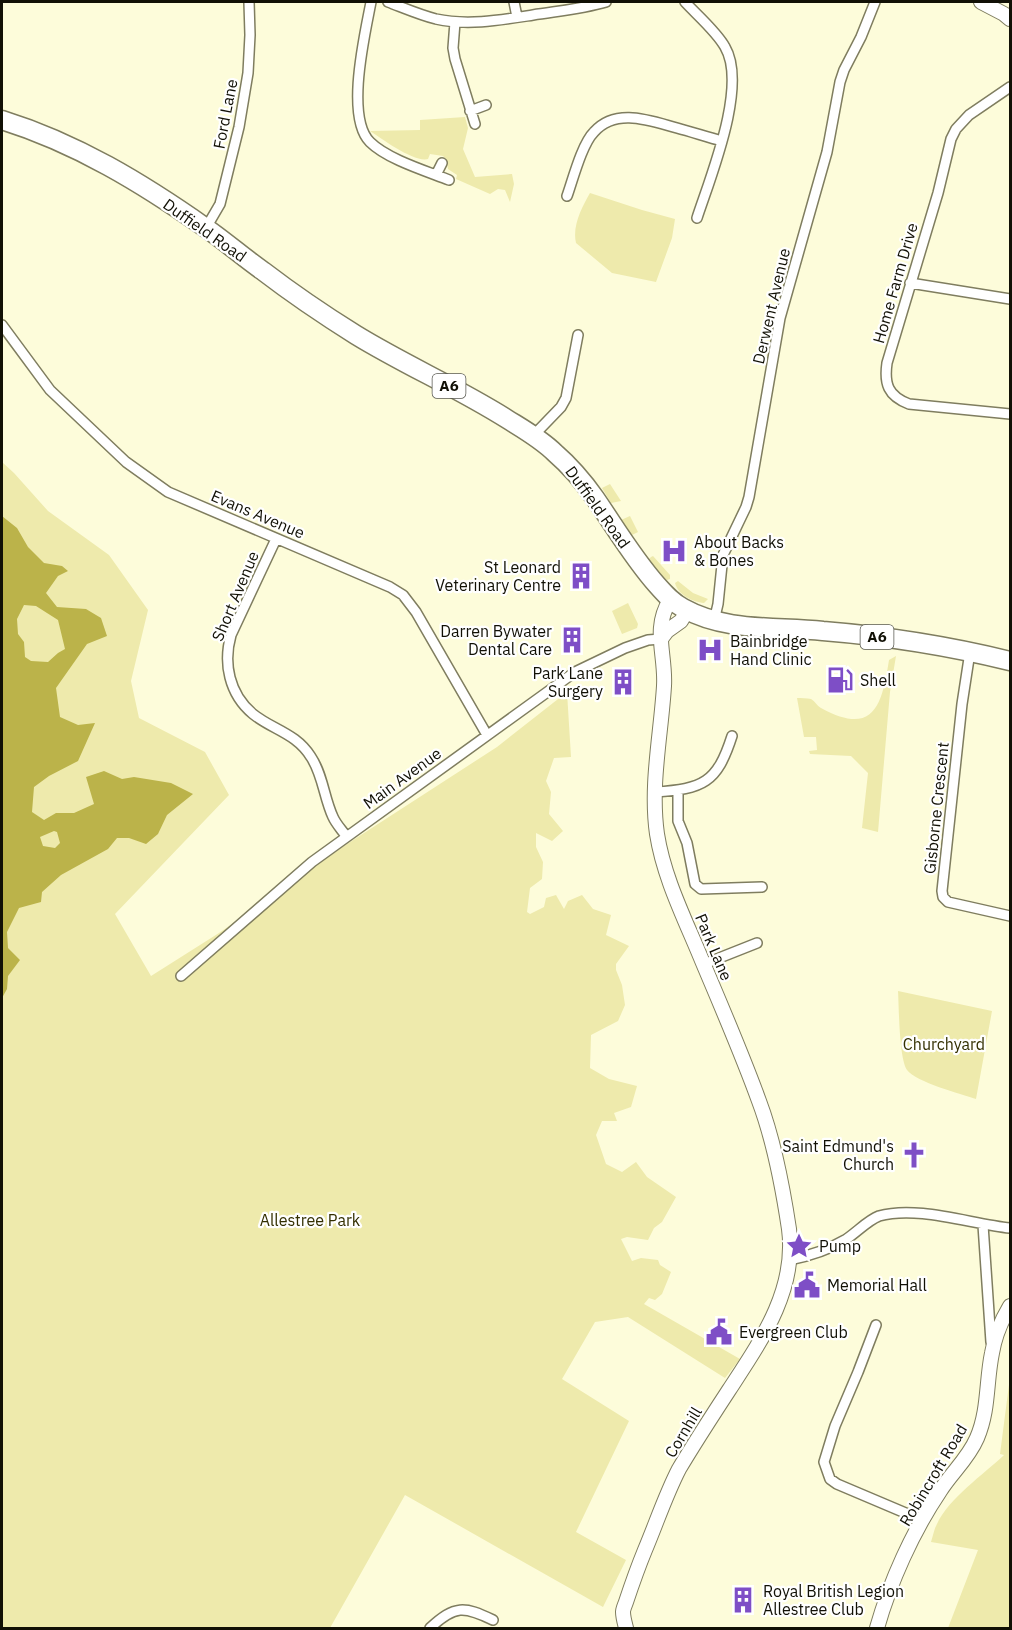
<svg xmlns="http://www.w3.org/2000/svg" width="1012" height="1630" viewBox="0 0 1012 1630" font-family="'IBM Plex Sans',sans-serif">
	<rect width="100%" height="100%" fill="#fdfcda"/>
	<path fill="#eeeaac" d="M465,117L468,128L463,149L475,177L512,174L514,184L510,202L505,190L498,189L490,194L456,179L457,175L448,169L446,159L443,156L430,154L428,159C415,163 382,139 370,131L420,130V120Z
		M590,193L642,210L675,219L672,238L656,282L612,273L576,243C572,226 582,207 590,193Z
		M2,462L14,473L48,511L109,555L148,610L131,681L139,718L205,752L229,795L115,914L151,976L219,933L344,846L497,747L567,692L571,757L554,758L546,781L551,792L549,814L563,831L552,841L536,833V847L543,862L542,879L530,888L527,912L530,914L544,907L546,898L556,895L564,909L568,901L582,895L593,909L611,915L606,935L629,946L616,964V970L622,985L625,1005L618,1021L591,1035L590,1068L609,1079L637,1086L631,1107L614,1113L617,1121H602L596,1135L606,1164L622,1172L636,1162L647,1177L676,1197L662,1222L654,1228L648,1240L627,1237L621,1239L632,1261L641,1258L658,1260L660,1265L671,1272L662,1294L655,1300L649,1298L644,1304L740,1359L725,1378L628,1317L595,1322L562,1379L629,1421L576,1532L626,1560L603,1607L405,1495L330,1628H2Z
		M610,484L621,501L611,503L602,488Z
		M630,516L638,532L632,535L621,520Z
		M653,556L670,575V579L667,580C660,575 653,567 649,559L651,557Z
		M678,581L693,593L708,599L704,603C693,602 678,595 675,583Z
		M628,603L638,624L637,628L622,634L612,611Z
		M896,656L890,692L878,832L862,828L868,773L851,756L810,754L809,751L817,750L816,737H804L797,698C801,698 807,698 811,699C815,701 817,706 821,708C874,737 882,705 889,660Z
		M898,991L992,1011L976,1099C961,1094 916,1082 907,1070C899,1058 899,1007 898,991Z
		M1010,1377V1628H948L978,1550L931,1542C933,1536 934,1529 937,1524C948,1499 984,1474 1004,1455L1000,1454Z"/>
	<path fill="#bbb34a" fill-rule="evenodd" d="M2,516L17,528L28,547L44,563L62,566L68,571L58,576L46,593L57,607L86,609L101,618L107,636L87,644L56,688L60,717L78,725L95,723L78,761L49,776L34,787L32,812L44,820L56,813H74L94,804L86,777L104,771L122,779L134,777L171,783L193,794L167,815L158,834L146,844L129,838H117L108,849L61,875L42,892L41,902L19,908L7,932L8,948L20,960L8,976L7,989L2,998ZM24,605L36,606L58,620L65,649L58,653L48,662L31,661L25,657L24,642L18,634L17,619ZM54,831L57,832L60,843L55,848L43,846L40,837Z"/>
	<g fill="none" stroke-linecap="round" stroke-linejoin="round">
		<g stroke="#7f7d5f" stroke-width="12">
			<path id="street" d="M371,2C365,34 345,117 370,142C387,159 426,171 449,180
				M388,2C404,8 420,15 436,19C468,26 501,20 533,15C558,11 582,9 606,2
				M514,2L517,17
				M685,2C696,14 717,32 725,47C748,86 710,178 697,218
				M455,22L453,48L455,59L475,124
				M1010,87L969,115L956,129L951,139L938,193L887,363C884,384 888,396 909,404L1010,414
				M470,111L486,105
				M436,175L442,163
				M567,196C573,179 582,144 594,132C616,107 651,121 677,128C692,132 707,137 722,141
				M206,228L220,204L239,127L248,73L250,35L249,2
				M910,283L1010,299
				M2,325L50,390L126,462L168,492L390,587L403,595L416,612L487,735
				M533,436L561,407L566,398L578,335
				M276,539L231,635C223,663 229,694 253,714C273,730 296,733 311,757C323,775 324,798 333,817C336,824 342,830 346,836
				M714,621L718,604L723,555L746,507L749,497L780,318L827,152L840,82L844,70L861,37L875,2
				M970,652L962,704L942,891L943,897L948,902L1010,916
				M678,790V821L687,843L695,884L701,889L762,887
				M655,792C703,789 717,783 732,736
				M704,964L757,943
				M181,976L312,862L575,672L625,648L648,640L661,639
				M983,1225L991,1342
				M789,1260C809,1256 828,1250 845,1240C856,1233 868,1220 879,1216C917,1205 971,1224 1010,1228
				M876,1325L858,1372L835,1426L824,1462L830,1479L837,1484L922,1520
				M430,1628C455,1605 464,1606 493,1620"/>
		</g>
		<g stroke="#7f7d5f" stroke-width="16">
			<path id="secondary" d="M981,2L1004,14L1010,19
				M661,639L667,631L681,621L687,611
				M626,1628C625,1624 623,1617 623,1612C623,1609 625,1605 626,1602C632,1584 638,1567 645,1550C656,1524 666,1494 679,1469C695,1442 712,1416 729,1390C761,1341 797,1290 789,1229C783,1189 773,1138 759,1101C742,1054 722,1008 703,963C686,921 664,879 657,834C650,785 661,735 664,686C666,655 652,629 670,600
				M877,1628C890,1582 913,1531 940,1491C952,1472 968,1459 977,1438C989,1410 986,1382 992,1353C995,1335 1001,1321 1010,1306"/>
		</g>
		<g stroke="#7f7d5f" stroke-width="21">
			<path id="highway" d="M2,120C76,143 142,183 206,228C225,241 243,257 263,271C293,294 324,315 356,335C405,365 458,388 507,419C523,429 541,439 555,453C570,466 583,481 595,498C615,527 633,558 657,585C665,594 672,602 683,608C726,632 775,626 823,631C885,636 949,646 1010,661"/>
		</g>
		<use href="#street" stroke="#fff" stroke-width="9"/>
		<use href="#secondary" stroke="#fff" stroke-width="14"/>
		<use href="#highway" stroke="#fff" stroke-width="18"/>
	</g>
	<defs>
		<g id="hospital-bare" transform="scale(2.07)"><path d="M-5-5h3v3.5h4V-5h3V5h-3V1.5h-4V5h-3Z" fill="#7e4ec6" stroke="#fff" stroke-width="2.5" paint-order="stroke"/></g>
		<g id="building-bare" transform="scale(2.07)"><path d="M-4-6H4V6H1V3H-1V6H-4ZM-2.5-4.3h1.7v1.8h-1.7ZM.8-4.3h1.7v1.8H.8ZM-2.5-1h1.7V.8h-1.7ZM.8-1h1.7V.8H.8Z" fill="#7e4ec6" stroke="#fff" stroke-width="2.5" paint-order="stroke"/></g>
		<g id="fuel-bare" transform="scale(2.07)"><path d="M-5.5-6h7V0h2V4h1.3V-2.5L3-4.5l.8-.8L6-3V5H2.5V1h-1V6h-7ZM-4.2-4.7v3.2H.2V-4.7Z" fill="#7e4ec6" stroke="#fff" stroke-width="2.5" paint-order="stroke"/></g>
		<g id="church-bare" transform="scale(2.07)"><path d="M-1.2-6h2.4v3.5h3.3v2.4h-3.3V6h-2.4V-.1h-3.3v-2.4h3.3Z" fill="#7e4ec6" stroke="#fff" stroke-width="2.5" paint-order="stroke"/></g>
		<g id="sight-bare" transform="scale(2.07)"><path d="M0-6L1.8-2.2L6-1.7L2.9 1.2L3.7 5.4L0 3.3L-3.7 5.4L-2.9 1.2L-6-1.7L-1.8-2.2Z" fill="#7e4ec6" stroke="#fff" stroke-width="2.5" paint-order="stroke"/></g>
		<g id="civic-bare" transform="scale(2.07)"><path d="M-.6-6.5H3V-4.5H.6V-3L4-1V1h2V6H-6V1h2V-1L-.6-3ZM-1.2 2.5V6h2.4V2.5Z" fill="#7e4ec6" stroke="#fff" stroke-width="2.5" paint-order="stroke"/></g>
	</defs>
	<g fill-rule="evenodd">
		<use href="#hospital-bare" x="674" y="551"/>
		<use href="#building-bare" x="581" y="576"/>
		<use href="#building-bare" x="572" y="640"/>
		<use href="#hospital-bare" x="710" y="650"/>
		<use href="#fuel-bare" x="840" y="680"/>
		<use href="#building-bare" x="623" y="682"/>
		<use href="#church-bare" x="914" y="1155"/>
		<use href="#sight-bare" x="799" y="1246"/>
		<use href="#civic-bare" x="807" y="1285"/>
		<use href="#civic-bare" x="719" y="1332"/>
		<use href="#building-bare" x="743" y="1600"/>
	</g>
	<g text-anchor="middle" stroke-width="4.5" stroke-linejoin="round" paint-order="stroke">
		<g fill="#fff" stroke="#585850" stroke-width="1.5">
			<rect x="432.5" y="374" width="33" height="24" rx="4.5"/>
			<rect x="860.5" y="625" width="33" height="24" rx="4.5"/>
		</g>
		<g font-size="15" font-weight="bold" fill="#111005">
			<text x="449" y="391">A6</text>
			<text x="877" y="642">A6</text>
		</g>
		<g font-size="16" fill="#111005" stroke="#fff">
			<text transform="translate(225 114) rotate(-79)" y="6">Ford Lane</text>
			<text transform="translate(205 230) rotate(35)" y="6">Duffield Road</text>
			<text transform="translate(895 283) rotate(-74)" y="6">Home Farm Drive</text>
			<text transform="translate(771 306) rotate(-77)" y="6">Derwent Avenue</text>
			<text transform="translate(598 507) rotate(54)" y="6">Duffield Road</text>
			<text transform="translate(258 514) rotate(23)" y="6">Evans Avenue</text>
			<text transform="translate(235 596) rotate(-67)" y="6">Short Avenue</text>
			<text transform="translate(402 778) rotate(-36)" y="6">Main Avenue</text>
			<text transform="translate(936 808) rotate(-84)" y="6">Gisborne Crescent</text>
			<text transform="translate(714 947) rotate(67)" y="6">Park Lane</text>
			<text transform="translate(683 1432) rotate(-59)" y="6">Cornhill</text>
			<text transform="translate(933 1475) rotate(-59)" y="6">Robincroft Road</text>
		</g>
		<g font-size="16" fill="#111005" stroke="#fff" text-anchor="start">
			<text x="694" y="548">About Backs<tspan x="694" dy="18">&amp; Bones</tspan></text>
			<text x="561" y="573" text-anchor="end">St Leonard<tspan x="561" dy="18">Veterinary Centre</tspan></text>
			<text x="552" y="637" text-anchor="end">Darren Bywater<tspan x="552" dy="18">Dental Care</tspan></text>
			<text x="730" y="647">Bainbridge<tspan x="730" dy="18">Hand Clinic</tspan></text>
			<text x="603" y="679" text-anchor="end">Park Lane<tspan x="603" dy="18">Surgery</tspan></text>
			<text x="860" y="686">Shell</text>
			<text x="894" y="1152" text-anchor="end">Saint Edmund's<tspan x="894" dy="18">Church</tspan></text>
			<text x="819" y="1252">Pump</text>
			<text x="827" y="1291">Memorial Hall</text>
			<text x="739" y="1338">Evergreen Club</text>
			<text x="763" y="1597">Royal British Legion<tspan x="763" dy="18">Allestree Club</tspan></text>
		</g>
		<g font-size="16" fill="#332f01" stroke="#fff">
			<text x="944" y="1050">Churchyard</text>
			<text x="310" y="1226">Allestree Park</text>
		</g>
	</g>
	<rect width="1012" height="1630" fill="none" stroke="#111005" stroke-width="6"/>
</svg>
